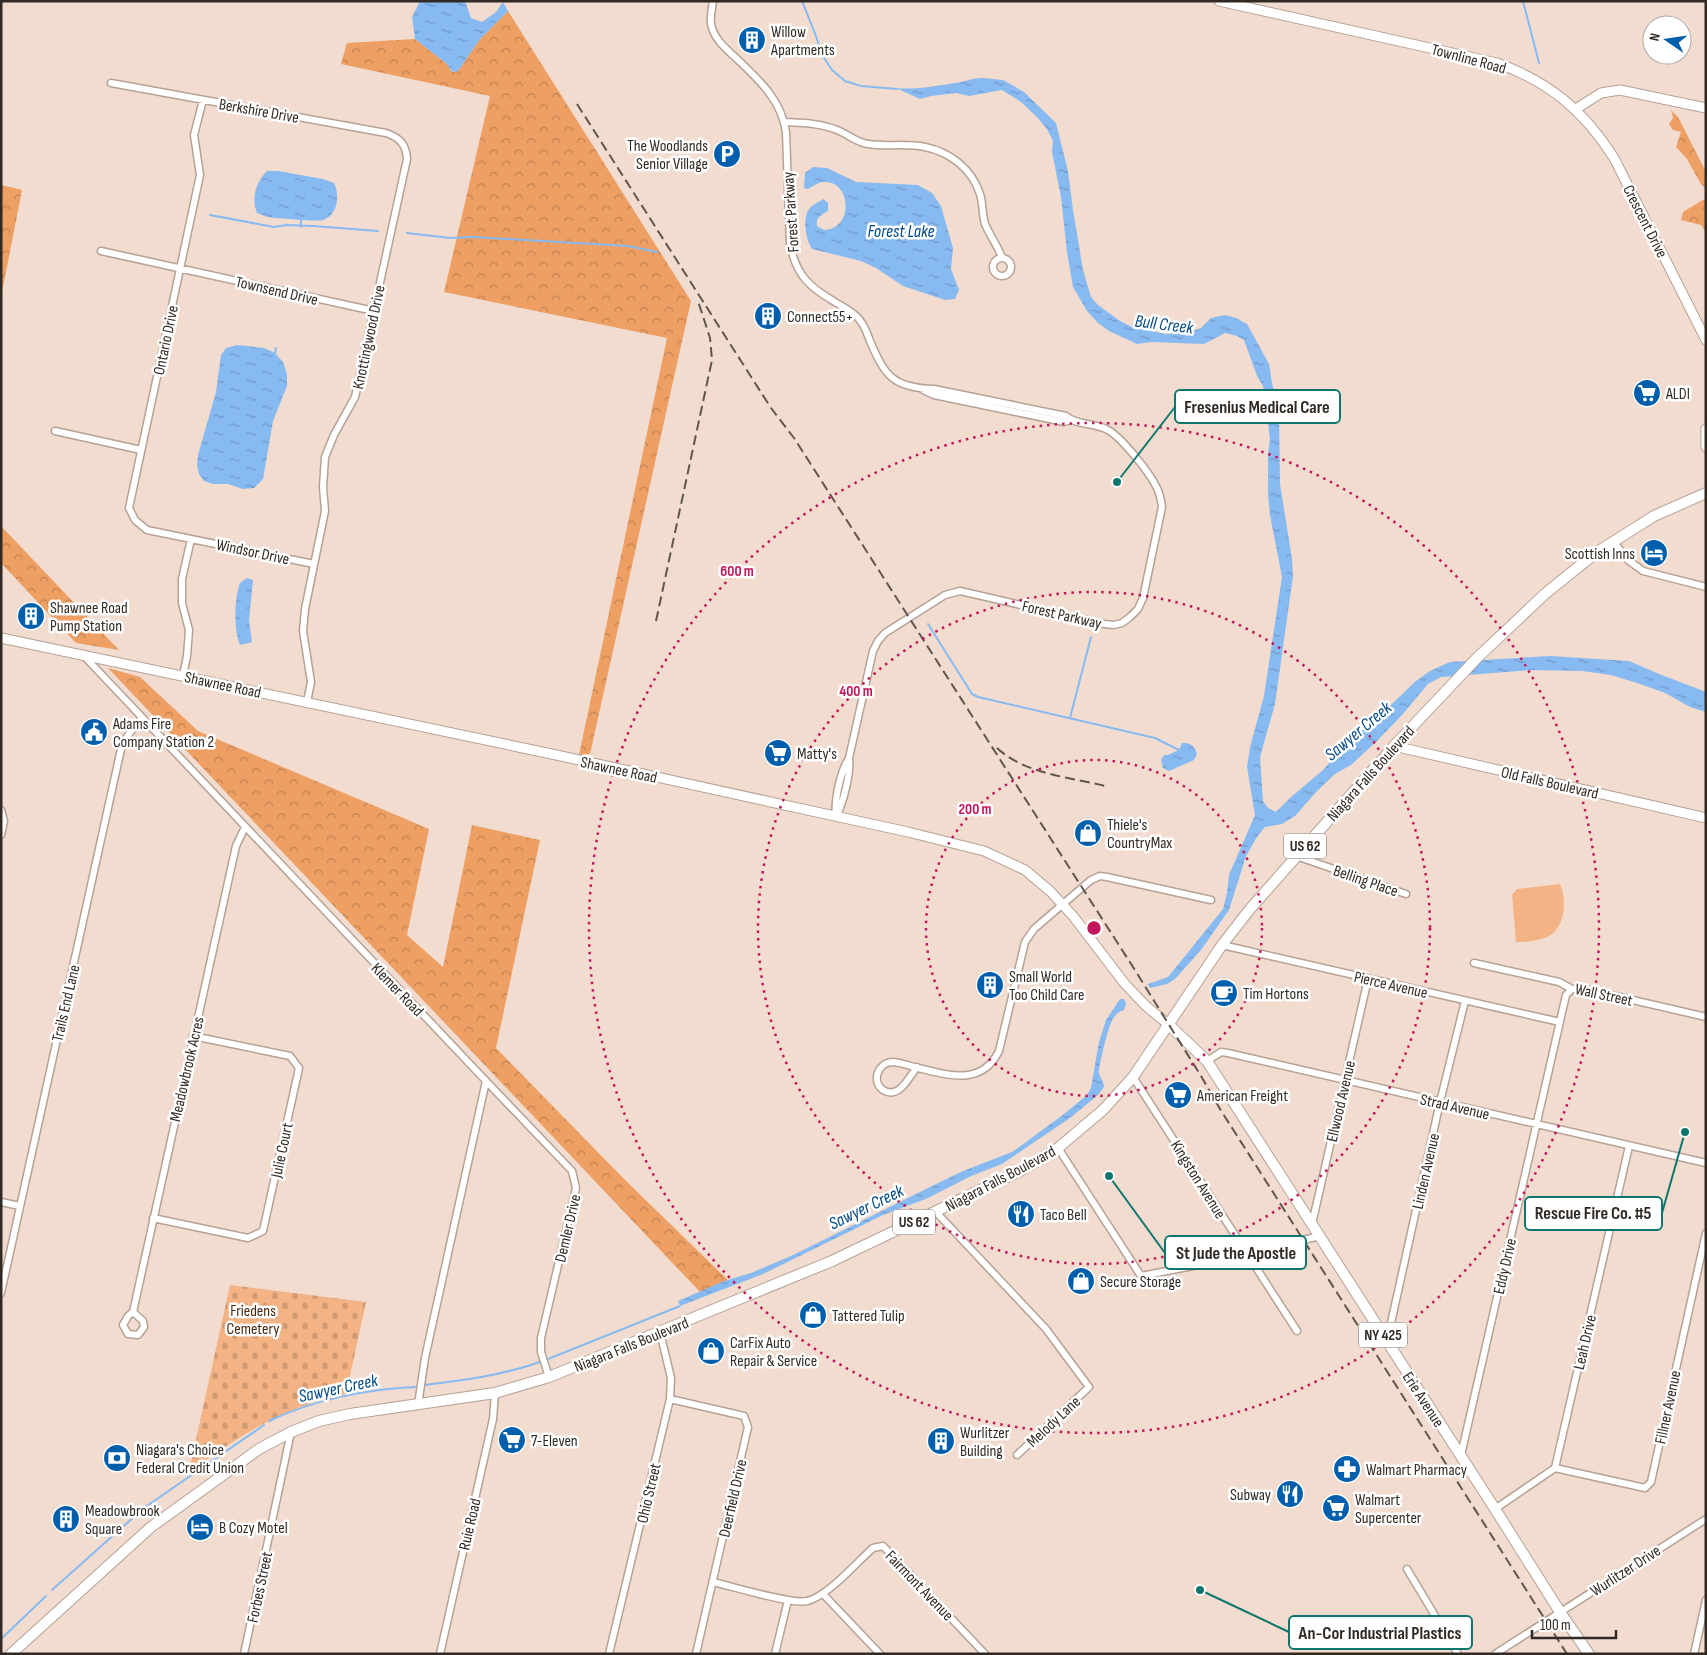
<svg xmlns="http://www.w3.org/2000/svg" width="1707" height="1655" viewBox="0 0 1707 1655" font-family="'Sofia Sans Condensed',sans-serif">
	<defs>
		<pattern id="forest-crowns" width="20" height="18" patternUnits="userSpaceOnUse" patternTransform="scale(1.25)"><rect width="20" height="18" fill="#ee9f64"/><path d="M2 6a3 3 0 1 1 6 0M12 15a3 3 0 1 1 6 0" fill="none" stroke="#c18252"/></pattern>
		<pattern id="cemetery-stones" width="16" height="16" patternUnits="userSpaceOnUse" patternTransform="scale(1.25)"><rect width="16" height="16" fill="#f3b385"/><path d="M2 7V4a2 2 0 0 1 4 0v3zM10 15v-3a2 2 0 0 1 4 0v3z" fill="#d19a73"/></pattern>
		<pattern id="water-ripples" width="26" height="14" patternUnits="userSpaceOnUse" patternTransform="scale(1.25)"><rect width="26" height="14" fill="#88baf2"/><path d="M2 4q2-2 4 0t4 0M15 11q2-2 4 0t4 0" fill="none" stroke="#7097c4"/></pattern>
	</defs>
	<rect width="100%" height="100%" fill="#f1dccf"/>
	<path fill="url(#forest-crowns)" d="M508,11L691,301L590,754L579,755L667,338L444,292L490,96L341,64L347,43L415,39L447,64L452,72L458,71L480,39Z
		M1671,110L1678,117L1706,172V189L1701,184L1687,159L1676,147L1681,132L1673,130L1669,124L1673,118Z
		M1,185L22,190L1,297Z
		M1706,198V232L1701,225L1681,220L1683,212Z
		M1,523L2,527L119,650L76,643L1,563Z
		M108,668L140,677L198,731L429,829L407,935L443,967L472,825L540,840L496,1048L626,1181L730,1282L701,1293Z"/>
	<path fill="url(#cemetery-stones)" d="M230,1285L366,1302L346,1394C283,1406 241,1436 189,1471Z"/>
	<path fill="#f3b385" d="M1560,884C1566,898 1566,920 1554,932C1546,941 1527,942 1516,942L1512,895L1517,889Z"/>
	<path fill="url(#water-ripples)" d="M420,1H465L471,18L482,22L496,12L503,2L508,11L480,39L458,71L452,72L447,64L415,39L412,17Z
		M982,78L1003,80L1024,92L1056,123L1068,171L1073,210L1083,270L1091,297L1098,305L1120,321L1132,327L1166,334L1190,332L1201,328L1211,318L1225,315L1236,318L1247,324L1269,364L1272,383L1279,411L1280,484L1292,559L1293,576L1275,704L1260,757L1263,801L1268,808L1276,812L1291,797L1323,770L1352,737L1371,724L1416,681L1430,671L1450,662L1550,656L1629,661L1659,674L1706,692V712L1690,707L1665,693L1640,684L1611,675L1582,671L1531,670L1441,677L1428,684L1402,715L1378,740L1351,765L1335,774L1317,791L1295,816L1282,824L1265,827L1257,837L1246,856L1229,910L1201,950L1175,979L1167,984L1150,988L1148,984L1168,977L1223,909L1227,893L1229,875L1255,815L1247,767L1250,747L1264,696L1282,577L1270,515L1268,494V454L1270,439L1263,386L1257,376L1244,340L1237,336L1225,333L1204,344L1151,342L1137,344L1109,331L1098,323L1087,311L1073,287L1067,252L1061,197L1052,152L1053,141L1047,129L1036,116L1021,102L1002,90L969,96L956,93L931,96L920,99L896,88C916,90 935,86 955,83C965,82 971,78 982,78Z
		M813,167L827,168L856,182L918,185L932,193L941,206L953,248L951,269L959,290L955,299L945,300L903,286L876,268L861,261L812,249C806,240 802,219 809,209C812,205 819,202 823,199L828,203V211C821,215 815,218 817,226L824,230C853,229 852,183 826,182C820,181 814,186 808,189L804,188L805,173Z
		M267,171H278L323,179L334,183C340,194 338,216 323,220C317,222 276,218 268,217C264,216 261,214 257,213C251,198 256,182 267,171Z
		M237,345L264,348L275,353L283,362L287,374V386L273,421L263,479L254,488L243,489L228,484H213L204,481L199,474L197,465L198,455L216,392L221,355L226,348Z
		M247,578L253,580L249,620L252,642L240,645C234,632 234,602 239,586C240,582 244,580 247,578Z
		M1182,743C1191,743 1194,745 1197,754L1194,760L1169,771L1163,768L1161,760L1164,755H1168L1179,750Z
		M1120,999H1124L1126,1004L1124,1010C1117,1012 1114,1016 1111,1023C1108,1029 1098,1068 1099,1073C1100,1078 1104,1081 1104,1087L1098,1095L1070,1118L1002,1164L971,1176L928,1198L883,1215L763,1274L680,1306L678,1301L724,1281L751,1273L791,1256L930,1187L963,1171L1012,1152L1022,1145L1064,1114L1087,1095L1091,1088L1099,1042L1106,1020Z"/>
	<g fill="none" stroke-linecap="round" stroke-linejoin="round">
		<path stroke="#88baf2" stroke-width="2" d="M802,1L816,36L822,55L832,70L845,81L861,86L897,89
			M1523,1L1539,63
			M210,215L274,227L286,225L313,226L378,231
			M301,227V219
			M407,233L450,238L473,237L628,246L657,252
			M275,353L276,348
			M928,624L972,694L978,697L1155,738L1179,750
			M1070,718L1091,637
			M548,1359L680,1306
			M425,1385C465,1380 503,1375 540,1362
			M269,1421C313,1400 366,1389 415,1387
			M141,1510L264,1425
			M52,1590L135,1516
			M1,1639L46,1596"/>
		<g stroke="#b5a295" stroke-width="9">
			<path id="minor" d="M713,1C712,9 710,16 711,24C714,39 725,48 736,58C759,80 781,99 786,132L790,244C796,275 809,287 835,302C843,307 851,311 857,317C864,323 867,333 870,341C885,376 893,388 934,389L1066,416C1076,425 1093,423 1106,429C1120,435 1150,473 1157,488C1160,494 1161,500 1162,507L1143,598L1138,609L1130,617L1122,623L1114,625L1104,624L960,591L945,595L885,633L878,641L873,651L849,758C851,774 843,803 836,817
				M111,83L386,133C400,138 406,144 407,159L355,397L334,435L325,457L323,487L325,511L305,609L303,631L311,682L307,702
				M203,100L194,135L200,175L129,508L135,520L147,530L314,564
				M784,122C802,123 820,123 837,130C848,134 855,142 868,144C887,147 906,143 925,147C950,152 972,169 980,194C983,203 982,214 985,224C990,236 998,246 1002,258
				M101,251L374,311
				M993 267a9 9 0 1 1 18 0a9 9 0 1 1-18 0Z
				M923,390L934,395L1064,422L1071,420
				M55,431L141,450
				M1613,541L1628,560L1643,571L1706,587
				M84,656L486,1081L425,1358L418,1405
				M183,676L187,656L189,630L182,603V579L191,539
				M1,810L4,821L1,835
				M836,817C834,801 840,772 849,758
				M1296,856L1406,894
				M1222,945L1560,1022
				M1474,963L1559,982L1572,989H1585L1706,1017
				M1207,1061L1221,1052L1228,1053L1706,1163
				M917,1067C909,1077 899,1100 883,1090C871,1081 878,1063 892,1062C899,1062 907,1065 914,1067C945,1074 981,1088 999,1051L1025,942L1034,929L1091,880L1100,876L1107,877L1211,900
				M1133,1077L1297,1331
				M486,1081L572,1171L576,1188L541,1338V1352L549,1377
				M1058,1148L1141,1276L1193,1266L1320,1236
				M1,1202L20,1206
				M936,1212L1046,1329L1089,1387L1017,1455
				M153,1218L248,1238L263,1231L299,1068L290,1056L193,1036
				M1312,1224L1368,979
				M1,1293L121,749L128,735L142,718
				M133,1312L143,1321L144,1327L138,1335L128,1334L123,1325L128,1316L133,1312L236,846L245,827
				M1387,1341L1440,1102L1465,1001
				M670,1399L744,1416L748,1427L696,1654
				M1461,1455L1566,995L1572,989
				M1555,1468L1645,1488L1651,1482L1706,1233
				M1495,1509L1555,1468L1629,1146
				M1407,1569L1458,1654
				M713,1582C731,1586 793,1605 807,1601C827,1597 857,1562 873,1548L883,1546L985,1654
				M823,1594L880,1654
				M244,1654L291,1432
				M440,1654L493,1419L495,1393
				M609,1654L670,1399L671,1378L660,1332
				M775,1654L788,1600
				M1495,1654L1706,1519
				M1694,1654L1706,1600"/>
		</g>
		<g stroke="#b5a295" stroke-width="11">
			<path id="tertiary" d="M1219,1L1497,63C1550,82 1584,111 1614,158L1706,340
				M1576,109L1601,93L1620,90L1706,108
				M1706,429V447
				M1394,746L1706,818"/>
		</g>
		<g stroke="#b5a295" stroke-width="11">
			<path id="secondary" d="M1,638L547,753L908,832L984,851L1025,870L1050,891L1073,916L1125,984L1146,1006L1169,1025"/>
		</g>
		<g stroke="#b5a295" stroke-width="12">
			<path id="primary" d="M1169,1025L1207,1061L1495,1509L1560,1612L1589,1654
				M11,1654L151,1527L259,1449L291,1432L319,1421L350,1414L495,1393L549,1377L832,1261L1020,1171L1058,1148L1103,1110L1133,1077L1222,945L1250,909L1394,746L1477,658L1546,593L1597,552L1654,516L1706,493"/>
		</g>
		<use href="#minor" stroke="#fff" stroke-width="6"/>
		<use href="#tertiary" stroke="#fff" stroke-width="9"/>
		<use href="#secondary" stroke="#fff" stroke-width="9"/>
		<use href="#primary" stroke="#fff" stroke-width="10"/>
		<path stroke="#61564f" stroke-width="2" stroke-dasharray="10 5" stroke-linecap="butt" d="M577,104L771,408L794,438L1133,967L1201,1076L1220,1109L1567,1654
			M656,621L712,360L710,338L698,301
			M997,748C1025,774 1069,777 1105,786"/>
	</g>
	<g fill="none" stroke="#c2185b" stroke-width="2.5" stroke-dasharray="2.5 5">
		<circle cx="1094" cy="928" r="168"/>
		<circle cx="1094" cy="928" r="336"/>
		<circle cx="1094" cy="928" r="505"/>
	</g>
	<defs>
		<g id="building-disc" transform="scale(1.4375)"><circle r="9.5" fill="#005fac" stroke="#fff"/><path d="M-4-6H4V6H1V3H-1V6H-4ZM-2.5-4.3h1.7v1.8h-1.7ZM.8-4.3h1.7v1.8H.8ZM-2.5-1h1.7V.8h-1.7ZM.8-1h1.7V.8H.8Z" fill="#fff"/></g>
		<g id="parking-disc" transform="scale(1.4375)"><circle r="9.5" fill="#005fac" stroke="#fff"/><path d="M-3.5-5.5H1a3.5 3.5 0 0 1 0 7H-1V5.5H-3.5ZM-1-3.4V-.6H.8a1.4 1.4 0 0 0 0-2.8Z" fill="#fff"/></g>
		<g id="supermarket-disc" transform="scale(1.4375)"><circle r="9.5" fill="#005fac" stroke="#fff"/><path d="M-6-5.5h2.5l.6 2H6L4.5 2H-2.5L-4.4-4H-6ZM-1.5 3.2a1.3 1.3 0 1 0 .1 0ZM3 3.2a1.3 1.3 0 1 0 .1 0Z" fill="#fff"/></g>
		<g id="hotel-disc" transform="scale(1.4375)"><circle r="9.5" fill="#005fac" stroke="#fff"/><path d="M-6-4.5h1.5V1H6V5H4.5V3h-9V5H-6ZM-4 0a1.8 1.8 0 1 1 3.6 0ZM.5 0V-2.5h3Q6-2.5 6 0Z" fill="#fff"/></g>
		<g id="civic-disc" transform="scale(1.4375)"><circle r="9.5" fill="#005fac" stroke="#fff"/><path d="M-.6-6.5H3V-4.5H.6V-3L4-1V1h2V6H-6V1h2V-1L-.6-3ZM-1.2 2.5V6h2.4V2.5Z" fill="#fff"/></g>
		<g id="shop-disc" transform="scale(1.4375)"><circle r="9.5" fill="#005fac" stroke="#fff"/><path d="M-5-2.5h2.3a2.7 3.5 0 0 1 5.4 0H5L5.5 6h-11ZM-1.5-2.5h3a1.5 2.3 0 0 0-3 0Z" fill="#fff"/></g>
		<g id="cafe-disc" transform="scale(1.4375)"><circle r="9.5" fill="#005fac" stroke="#fff"/><path d="M-5.5-4.5H6V0H3Q3 3.5 0 3.5H-2.5Q-5.5 3.5-5.5 0ZM3-3.2v2h1.7v-2ZM-6 4.5H4V6H-6Z" fill="#fff"/></g>
		<g id="restaurant-disc" transform="scale(1.4375)"><circle r="9.5" fill="#005fac" stroke="#fff"/><path d="M-5-6h1v4h1v-4h1v4h1v-4h1v5L-1.5 .5V6h-2V.5L-5-1ZM5-6V6H3V1.5H1.5Q1.5-4 5-6Z" fill="#fff"/></g>
		<g id="bank-disc" transform="scale(1.4375)"><circle r="9.5" fill="#005fac" stroke="#fff"/><path d="M-6-4H6V4H-6ZM0-2.3a2.3 2.3 0 1 0 0 4.6a2.3 2.3 0 1 0 0-4.6Z" fill="#fff"/></g>
		<g id="pharmacy-disc" transform="scale(1.4375)"><circle r="9.5" fill="#005fac" stroke="#fff"/><path d="M-2-6h4v4h4v4h-4v4h-4v-4h-4v-4h4Z" fill="#fff"/></g>
	</defs>
	<g fill-rule="evenodd">
		<use href="#building-disc" x="752" y="40"/>
		<use href="#parking-disc" x="727" y="154"/>
		<use href="#building-disc" x="768" y="316"/>
		<use href="#supermarket-disc" x="1647" y="393"/>
		<use href="#hotel-disc" x="1654" y="553"/>
		<use href="#building-disc" x="31" y="616"/>
		<use href="#civic-disc" x="94" y="732"/>
		<use href="#supermarket-disc" x="778" y="753"/>
		<use href="#shop-disc" x="1088" y="833"/>
		<use href="#building-disc" x="990" y="985"/>
		<use href="#cafe-disc" x="1224" y="993"/>
		<use href="#supermarket-disc" x="1178" y="1095"/>
		<use href="#restaurant-disc" x="1021" y="1214"/>
		<use href="#shop-disc" x="1081" y="1281"/>
		<use href="#shop-disc" x="813" y="1315"/>
		<use href="#shop-disc" x="711" y="1351"/>
		<use href="#supermarket-disc" x="512" y="1440"/>
		<use href="#building-disc" x="941" y="1441"/>
		<use href="#bank-disc" x="117" y="1458"/>
		<use href="#pharmacy-disc" x="1347" y="1469"/>
		<use href="#restaurant-disc" x="1290" y="1494"/>
		<use href="#supermarket-disc" x="1336" y="1508"/>
		<use href="#building-disc" x="66" y="1519"/>
		<use href="#hotel-disc" x="200" y="1527"/>
	</g>
	<g text-anchor="middle" stroke-width="5" stroke-linejoin="round" paint-order="stroke">
		<g fill="#fff" stroke="#6f6a66" stroke-width="1">
			<rect x="1284" y="833.5" width="42" height="25" rx="4"/>
			<rect x="893" y="1209.5" width="42" height="25" rx="4"/>
			<rect x="1359" y="1322.5" width="48" height="25" rx="4"/>
		</g>
		<g font-size="15" font-weight="bold" fill="#312a24">
			<text x="1305" y="851">US 62</text>
			<text x="914" y="1227">US 62</text>
			<text x="1383" y="1340">NY 425</text>
		</g>
		<g font-size="16" fill="#312a24" stroke="#fff" text-anchor="start">
			<text x="771" y="37">Willow<tspan x="771" dy="18">Apartments</tspan></text>
			<text x="708" y="151" text-anchor="end">The Woodlands<tspan x="708" dy="18">Senior Village</tspan></text>
			<text x="787" y="322">Connect55+</text>
			<text x="1666" y="399">ALDI</text>
			<text x="1635" y="559" text-anchor="end">Scottish Inns</text>
			<text x="50" y="613">Shawnee Road<tspan x="50" dy="18">Pump Station</tspan></text>
			<text x="113" y="729">Adams Fire<tspan x="113" dy="18">Company Station 2</tspan></text>
			<text x="797" y="759">Matty's</text>
			<text x="1107" y="830">Thiele's<tspan x="1107" dy="18">CountryMax</tspan></text>
			<text x="1009" y="982">Small World<tspan x="1009" dy="18">Too Child Care</tspan></text>
			<text x="1243" y="999">Tim Hortons</text>
			<text x="1197" y="1101">American Freight</text>
			<text x="1040" y="1220">Taco Bell</text>
			<text x="1100" y="1287">Secure Storage</text>
			<text x="832" y="1321">Tattered Tulip</text>
			<text x="730" y="1348">CarFix Auto<tspan x="730" dy="18">Repair &amp; Service</tspan></text>
			<text x="960" y="1438">Wurlitzer<tspan x="960" dy="18">Building</tspan></text>
			<text x="531" y="1446">7-Eleven</text>
			<text x="136" y="1455">Niagara's Choice<tspan x="136" dy="18">Federal Credit Union</tspan></text>
			<text x="1366" y="1475">Walmart Pharmacy</text>
			<text x="1271" y="1500" text-anchor="end">Subway</text>
			<text x="1355" y="1505">Walmart<tspan x="1355" dy="18">Supercenter</tspan></text>
			<text x="85" y="1516">Meadowbrook<tspan x="85" dy="18">Square</tspan></text>
			<text x="219" y="1533">B Cozy Motel</text>
		</g>
		<g font-size="16" fill="#312a24" stroke="#fff">
			<text transform="translate(1469 58) rotate(15)" y="6">Townline Road</text>
			<text transform="translate(259 110) rotate(10)" y="6">Berkshire Drive</text>
			<text transform="translate(790 212) rotate(-94)" y="6">Forest Parkway</text>
			<text transform="translate(1646 221) rotate(63)" y="6">Crescent Drive</text>
			<text transform="translate(277 290) rotate(13)" y="6">Townsend Drive</text>
			<text transform="translate(368 337) rotate(-78)" y="6">Knottingwood Drive</text>
			<text transform="translate(165 340) rotate(-78)" y="6">Ontario Drive</text>
			<text transform="translate(253 551) rotate(12)" y="6">Windsor Drive</text>
			<text transform="translate(1062 614) rotate(13)" y="6">Forest Parkway</text>
			<text transform="translate(223 684) rotate(12)" y="6">Shawnee Road</text>
			<text transform="translate(619 769) rotate(12)" y="6">Shawnee Road</text>
			<text transform="translate(1370 773) rotate(-48)" y="6">Niagara Falls Boulevard</text>
			<text transform="translate(1550 782) rotate(13)" y="6">Old Falls Boulevard</text>
			<text transform="translate(1366 880) rotate(19)" y="6">Belling Place</text>
			<text transform="translate(1391 984) rotate(13)" y="6">Pierce Avenue</text>
			<text transform="translate(398 989) rotate(46)" y="6">Klemer Road</text>
			<text transform="translate(1604 994) rotate(12)" y="6">Wall Street</text>
			<text transform="translate(65 1003) rotate(-77)" y="6">Trails End Lane</text>
			<text transform="translate(186 1069) rotate(-77)" y="6">Meadowbrook Acres</text>
			<text transform="translate(1340 1101) rotate(-77)" y="6">Ellwood Avenue</text>
			<text transform="translate(1455 1106) rotate(13)" y="6">Strad Avenue</text>
			<text transform="translate(281 1150) rotate(-78)" y="6">Julie Court</text>
			<text transform="translate(1425 1171) rotate(-77)" y="6">Linden Avenue</text>
			<text transform="translate(1000 1178) rotate(-28)" y="6">Niagara Falls Boulevard</text>
			<text transform="translate(1199 1179) rotate(58)" y="6">Kingston Avenue</text>
			<text transform="translate(567 1228) rotate(-77)" y="6">Demler Drive</text>
			<text transform="translate(1504 1266) rotate(-77)" y="6">Eddy Drive</text>
			<text transform="translate(1584 1342) rotate(-77)" y="6">Leah Drive</text>
			<text transform="translate(631 1344) rotate(-22)" y="6">Niagara Falls Boulevard</text>
			<text transform="translate(1424 1399) rotate(57)" y="6">Erie Avenue</text>
			<text transform="translate(1667 1407) rotate(-78)" y="6">Fillner Avenue</text>
			<text transform="translate(1053 1421) rotate(-43)" y="6">Melody Lane</text>
			<text transform="translate(648 1493) rotate(-77)" y="6">Ohio Street</text>
			<text transform="translate(732 1498) rotate(-77)" y="6">Deerfield Drive</text>
			<text transform="translate(469 1524) rotate(-77)" y="6">Ruie Road</text>
			<text transform="translate(1625 1570) rotate(-33)" y="6">Wurlitzer Drive</text>
			<text transform="translate(920 1585) rotate(46)" y="6">Fairmont Avenue</text>
			<text transform="translate(259 1587) rotate(-78)" y="6">Forbes Street</text>
		</g>
		<g font-size="16" fill="#48280f" stroke="#fff">
			<text x="253" y="1316">Friedens<tspan x="253" dy="18">Cemetery</tspan></text>
		</g>
		<g font-size="18" font-style="italic" fill="#004886" stroke="#fff">
			<text x="901" y="237">Forest Lake</text>
			<text transform="translate(1164 324) rotate(7)" y="6">Bull Creek</text>
			<text transform="translate(1358 731) rotate(-40)" y="6">Sawyer Creek</text>
			<text transform="translate(866 1207) rotate(-26)" y="6">Sawyer Creek</text>
			<text transform="translate(338 1388) rotate(-12)" y="6">Sawyer Creek</text>
		</g>
	</g>
	<circle cx="1094" cy="928" r="8" fill="#c2185b" stroke="#fff" stroke-width="2.5"/>
	<g font-size="15" text-anchor="middle" font-weight="bold" fill="#c2185b" stroke="#fff" stroke-width="5" stroke-linejoin="round" paint-order="stroke">
		<text x="737" y="576">600 m</text>
		<text x="856" y="696">400 m</text>
		<text x="975" y="814">200 m</text>
	</g>
	<path fill="none" stroke="#0f766e" stroke-width="2" d="M1117 482L1175 407M1685 1132L1662 1213M1109 1176L1165 1253M1200 1590L1289 1632"/>
	<g fill="#0f766e" stroke="#fff" stroke-width="2">
		<circle cx="1117" cy="482" r="5"/>
		<circle cx="1685" cy="1132" r="5"/>
		<circle cx="1109" cy="1176" r="5"/>
		<circle cx="1200" cy="1590" r="5"/>
	</g>
	<g fill="#fff" stroke="#0f766e" stroke-width="2">
		<rect x="1175" y="390" width="165" height="33" rx="5"/>
		<rect x="1525" y="1197" width="137" height="33" rx="5"/>
		<rect x="1165" y="1236" width="141" height="33" rx="5"/>
		<rect x="1289" y="1616" width="183" height="33" rx="5"/>
	</g>
	<g font-size="18" text-anchor="middle" font-weight="bold" fill="#312a24">
		<text x="1257" y="413">Fresenius Medical Care</text>
		<text x="1593" y="1219">Rescue Fire Co. #5</text>
		<text x="1236" y="1259">St Jude the Apostle</text>
		<text x="1380" y="1639">An-Cor Industrial Plastics</text>
	</g>
	<rect width="1707" height="1655" fill="none" stroke="#312a24" stroke-width="5"/>
	<g transform="translate(1667 40) rotate(283)"><circle r="24" fill="#ffffff" stroke="#adaaa7"/>
	<path d="M0-4L9 19L0 12L-9 19Z" fill="#005fac"/>
	<text y="-8" font-size="14" font-weight="bold" text-anchor="middle" fill="#312a24">N</text>
	</g>
	<path d="M1532 1630v8h84v-8" fill="none" stroke="#312a24" stroke-width="2.5"/>
	<text x="1540" y="1630" font-size="15" fill="#312a24" stroke="#ffffff" stroke-width="4" paint-order="stroke">100 m</text>
</svg>
